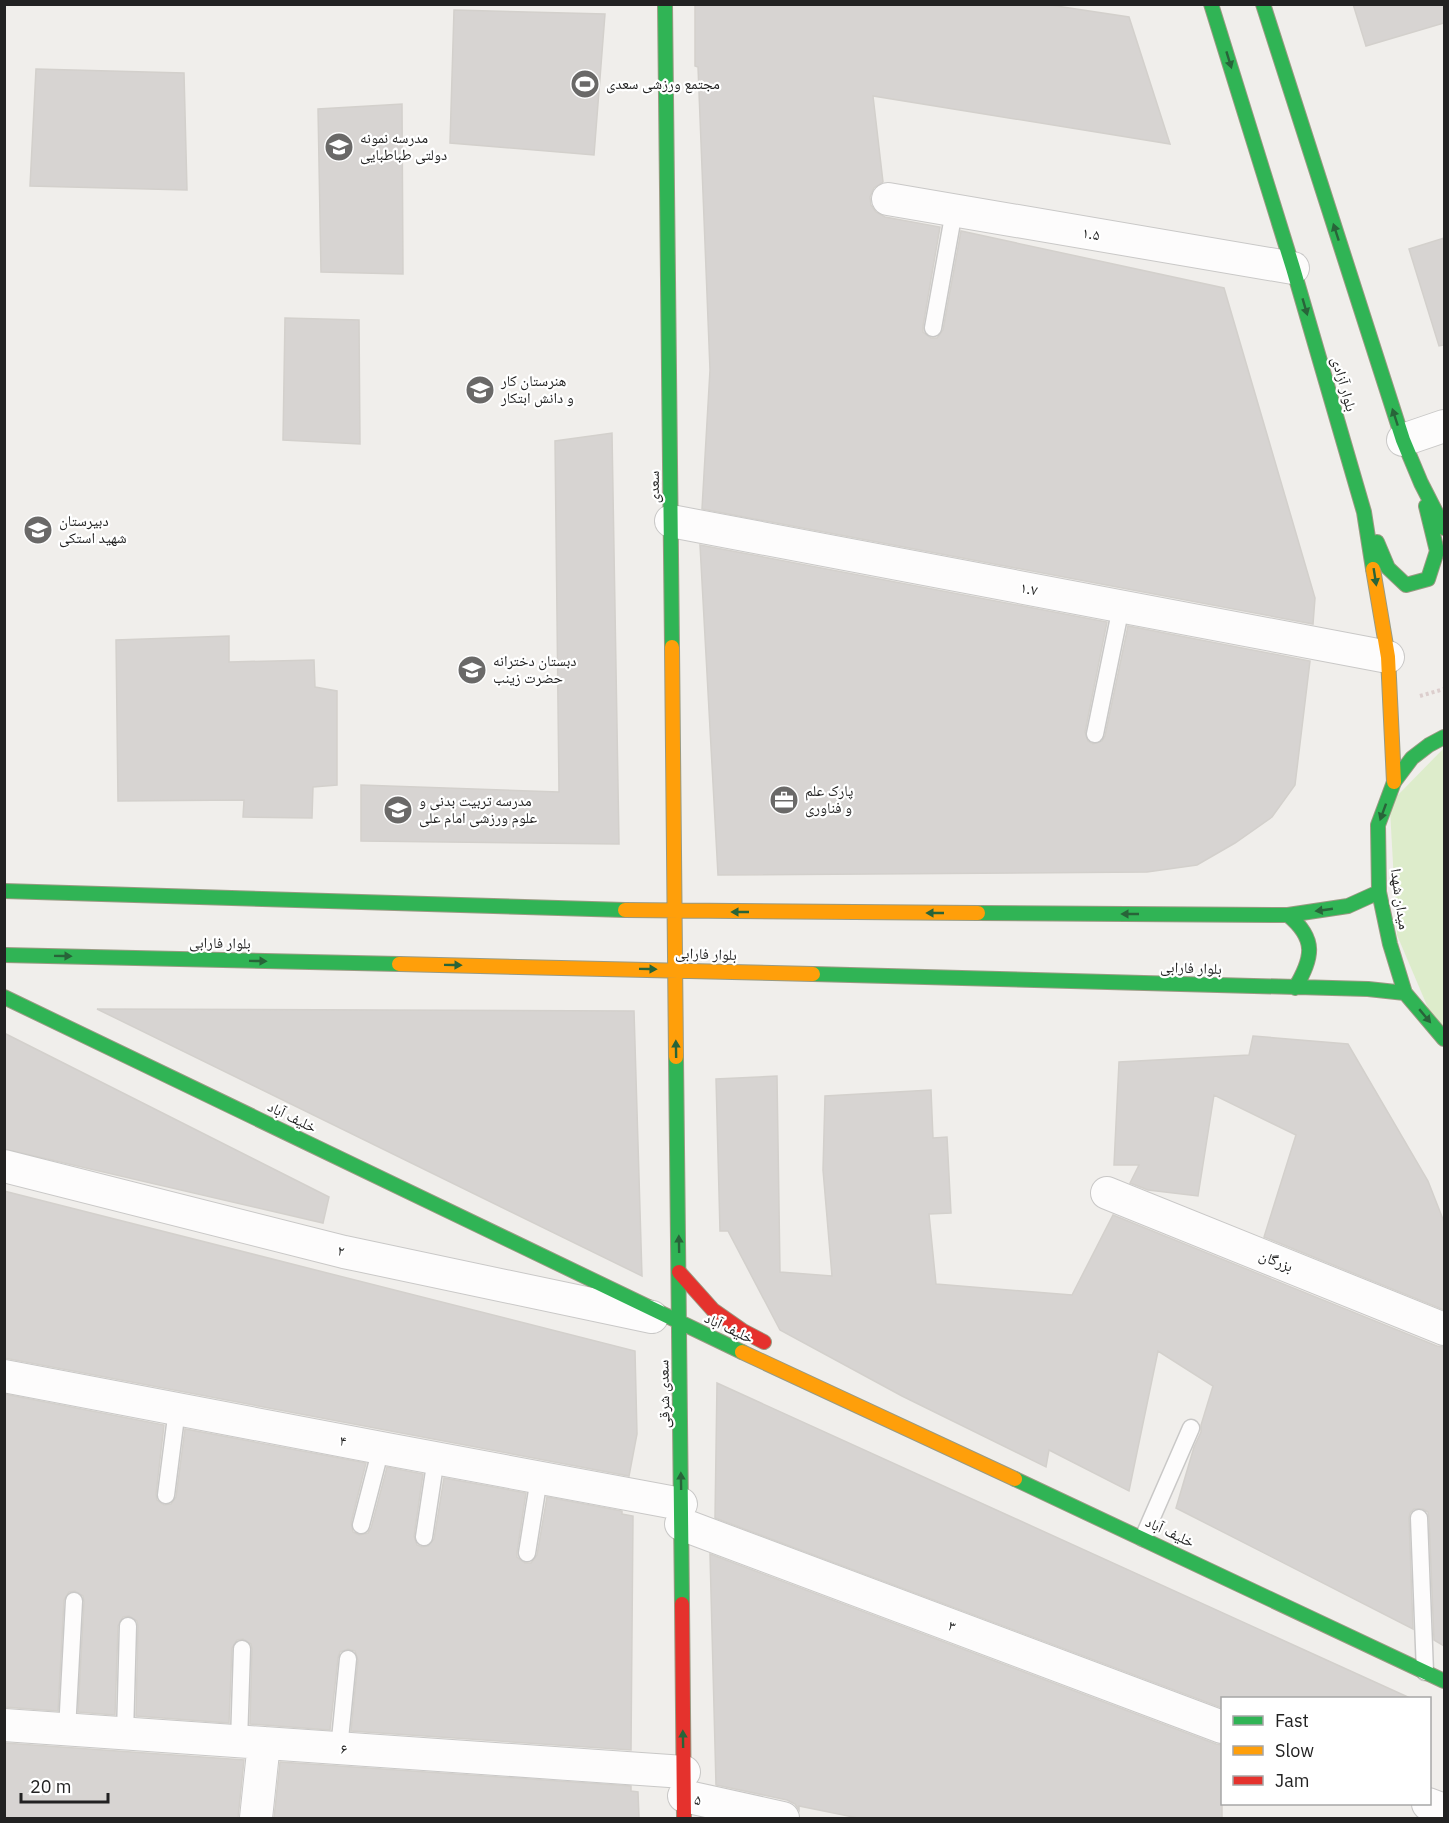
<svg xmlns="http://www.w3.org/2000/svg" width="1449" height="1823" viewBox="0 0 1449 1823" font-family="'IBM Plex Sans','Noto Naskh Arabic',sans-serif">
	<rect width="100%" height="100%" fill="#f0eeeb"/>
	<path fill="#ddeccb" d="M1444,748V1027L1431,1015L1397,935L1390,810L1396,797Z"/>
	<path fill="#d7d4d2" stroke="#d3d0cc" stroke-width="1.5" d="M695,4H1043L1129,17L1170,144L873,96L883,182L874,188L870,197L871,205L876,212L885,217L940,227L923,326V332L931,338H937L943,330L961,231L1224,288L1315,598L1313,624L702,509L710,370L698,67L695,66Z
		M1353,4H1444V23L1366,46Z
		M454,10L605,14L594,155L450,143Z
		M36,69L184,73L187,190L30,186Z
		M402,104L403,274L321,272L318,109Z
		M1444,238V345L1439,346L1409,249Z
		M285,318L359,320L360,444L283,440Z
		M612,433L619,844L361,841V785L559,792L555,441Z
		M700,545L1107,622L1085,732L1088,741L1093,744L1102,741L1105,736L1128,626L1310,661L1295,785L1272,817L1235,843L1197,865L1147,872L718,875Z
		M229,636V662L314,660L315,687L337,691V785L313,787L312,818L243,817L244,800L118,801L116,640Z
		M97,1009L634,1011L642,1276Z
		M4,1033L329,1197L323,1223L4,1149Z
		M1253,1036L1348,1044L1428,1181L1444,1222V1310L1264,1237L1296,1135L1214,1095L1198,1196L1148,1190L1130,1183L1139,1165H1114L1119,1062L1249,1055Z
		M777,1076L780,1272L832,1276L823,1170L825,1096L931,1090L933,1138L947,1137L951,1213L929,1214L936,1284L1072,1295L1113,1215L1437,1346L1444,1347V1646L1434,1640L1429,1518L1428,1512L1423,1509H1414L1410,1513L1409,1518L1413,1629L1176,1508L1194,1447L1201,1432V1425L1213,1386L1158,1351L1129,1491L1049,1450L1046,1467L902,1396L780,1330L728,1231H720L716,1079Z
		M4,1191L635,1351L637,1434L629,1476L4,1358Z
		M717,1383L1410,1698H1222V1708L715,1518Z
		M4,1394L164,1425L156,1494L157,1500L164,1505L171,1504L176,1497L185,1429L366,1463L351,1523L353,1532L359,1535L368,1533L371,1528L387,1467L423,1474L414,1536L417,1545L422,1547L428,1546L434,1539L444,1478L526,1493L517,1552V1557L525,1563H531L537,1555L547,1497L622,1511V1514L633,1516L631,1750L351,1731L358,1660L355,1651L348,1649L340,1652L338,1658L330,1730L250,1724L252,1649L251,1644L243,1639L237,1640L232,1648L229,1723L136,1716L138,1626L137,1621L129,1616L123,1617L118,1626L115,1715L78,1712L84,1602L83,1596L75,1591L69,1592L64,1600L58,1711L4,1707Z
		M710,1554L1216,1744L1222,1745V1818H858L799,1806V1810L795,1804L787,1800L716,1785Z
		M4,1743L244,1760L238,1818H4Z
		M280,1762L631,1786V1791L638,1792L639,1818H274Z"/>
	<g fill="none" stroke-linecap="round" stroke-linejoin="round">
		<g stroke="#c9c8c7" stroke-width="19">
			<path id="lane" d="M933,328L954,211
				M1095,734L1121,607
				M166,1495L177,1409
				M1419,1518L1425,1672
				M361,1525L381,1448
				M424,1537L436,1458
				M1143,1538L1191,1428
				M527,1553L539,1478
				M67,1730L74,1601
				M125,1734L128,1626
				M239,1742L242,1649
				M339,1749L348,1659"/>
		</g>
		<g stroke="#c9c8c7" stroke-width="34">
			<path id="street" d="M888,199L1293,268
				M1403,440L1444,426
				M671,521L1388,657
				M4,1166L344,1252L652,1317
				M1107,1193L1444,1329
				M4,1376L381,1448L681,1504
				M681,1524L1222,1727
				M4,1725L684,1772
				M684,1796L783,1818
				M1428,1804L1444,1810
				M256,1818L264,1743"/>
		</g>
		<g stroke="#999a82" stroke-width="16">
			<path id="fast" d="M665,4L672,647
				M1211,4L1293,268L1364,512L1373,569
				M1263,4L1403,440L1421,483L1444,528
				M1377,542L1388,568L1406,585L1428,579L1437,551L1426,506
				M1444,737L1429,745L1412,758L1394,782L1378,825L1379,892L1390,944L1405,993L1444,1039
				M4,891L625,910
				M978,913L1288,915L1348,906L1379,892
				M1288,915C1317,939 1313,958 1295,988
				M4,955L399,964
				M813,974L1368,989L1405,993
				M4,997L742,1352
				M676,1057L682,1604
				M1015,1479L1444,1681"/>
		</g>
		<g stroke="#999a82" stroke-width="16">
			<path id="slow" d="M1373,569L1388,657L1394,782
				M672,647L676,1057
				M625,910L978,913
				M399,964L813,974
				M742,1352L1015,1479"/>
		</g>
		<g stroke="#999a82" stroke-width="16">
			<path id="jam" d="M679,1272L713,1310L743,1331L764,1342
				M682,1604L684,1818"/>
		</g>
		<path stroke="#dccecd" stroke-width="4" stroke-dasharray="3 3" stroke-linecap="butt" d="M1420,696L1444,689"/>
		<use href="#lane" stroke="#fdfcfc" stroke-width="16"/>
		<use href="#street" stroke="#fdfcfc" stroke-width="32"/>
		<use href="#fast" stroke="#30b455" stroke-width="14"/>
		<use href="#slow" stroke="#ff9f0a" stroke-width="14"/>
		<use href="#jam" stroke="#e5322d" stroke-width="14"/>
	</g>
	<defs><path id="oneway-solid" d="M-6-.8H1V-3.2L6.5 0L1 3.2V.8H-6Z" transform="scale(1.5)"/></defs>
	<g fill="#286439">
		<use href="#oneway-solid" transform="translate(1229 60) rotate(73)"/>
		<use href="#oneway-solid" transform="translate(1336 232) rotate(-108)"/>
		<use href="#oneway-solid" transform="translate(1305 307) rotate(74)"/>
		<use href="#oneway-solid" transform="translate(1395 417) rotate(-108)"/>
		<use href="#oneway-solid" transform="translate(1375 577) rotate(81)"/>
		<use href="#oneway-solid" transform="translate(1383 812) rotate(110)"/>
		<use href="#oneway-solid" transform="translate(1324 910) rotate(172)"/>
		<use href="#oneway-solid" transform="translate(740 912) rotate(-180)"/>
		<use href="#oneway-solid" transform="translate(935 913) rotate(-180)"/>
		<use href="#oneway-solid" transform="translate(1130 914) rotate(-180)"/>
		<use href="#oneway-solid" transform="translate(63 956) rotate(1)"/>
		<use href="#oneway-solid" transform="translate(258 961) rotate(1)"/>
		<use href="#oneway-solid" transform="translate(453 965) rotate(1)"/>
		<use href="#oneway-solid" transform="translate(648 969) rotate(1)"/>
		<use href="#oneway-solid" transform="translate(1425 1016) rotate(50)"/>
		<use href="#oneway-solid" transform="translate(676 1049) rotate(-91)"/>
		<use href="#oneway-solid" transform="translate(679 1244) rotate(-91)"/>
		<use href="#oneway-solid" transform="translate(681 1481) rotate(-91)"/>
		<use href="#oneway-solid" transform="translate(683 1739) rotate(-91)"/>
	</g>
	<defs>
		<g id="stadium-disc" transform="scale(1.5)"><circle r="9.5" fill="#6a6968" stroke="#fff"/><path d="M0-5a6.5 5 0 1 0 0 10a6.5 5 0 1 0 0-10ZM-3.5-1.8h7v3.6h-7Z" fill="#fff"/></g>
		<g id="school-disc" transform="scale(1.5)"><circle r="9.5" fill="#6a6968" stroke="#fff"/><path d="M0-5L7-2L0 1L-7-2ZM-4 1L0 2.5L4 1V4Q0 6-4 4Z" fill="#fff"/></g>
		<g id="office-disc" transform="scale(1.5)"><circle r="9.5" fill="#6a6968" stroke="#fff"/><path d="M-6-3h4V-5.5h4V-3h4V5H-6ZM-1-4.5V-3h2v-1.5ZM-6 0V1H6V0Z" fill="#fff"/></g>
	</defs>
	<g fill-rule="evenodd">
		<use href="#stadium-disc" x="585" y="84"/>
		<use href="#school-disc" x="339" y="147"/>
		<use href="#school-disc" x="480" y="390"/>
		<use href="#school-disc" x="38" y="530"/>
		<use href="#school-disc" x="472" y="670"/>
		<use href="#office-disc" x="784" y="800"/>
		<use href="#school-disc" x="398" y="810"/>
	</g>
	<g text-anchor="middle" stroke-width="4.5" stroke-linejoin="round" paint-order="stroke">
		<g font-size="15" fill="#222" stroke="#fff" text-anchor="start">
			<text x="606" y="89">مجتمع ورزشی سعدی</text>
			<text x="360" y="143">مدرسه نمونه<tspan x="360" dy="17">دولتی طباطبایی</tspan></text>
			<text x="501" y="386">هنرستان کار<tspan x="501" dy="17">و دانش ابتکار</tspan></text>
			<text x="59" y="526">دبیرستان<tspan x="59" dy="17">شهید استکی</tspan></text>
			<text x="493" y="666">دبستان دخترانه<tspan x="493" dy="17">حضرت زینب</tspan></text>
			<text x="805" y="796">پارک علم<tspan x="805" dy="17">و فناوری</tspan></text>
			<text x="419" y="806">مدرسه تربیت بدنی و<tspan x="419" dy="17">علوم ورزشی امام علی</tspan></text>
		</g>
		<g font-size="15" fill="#222" stroke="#fff">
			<text transform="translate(1091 234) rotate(10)" y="5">۱.۵</text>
			<text transform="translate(1344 384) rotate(74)" y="5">بلوار آزادی</text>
			<text transform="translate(654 487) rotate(-91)" y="5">سعدی</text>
			<text transform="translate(1029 589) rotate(11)" y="5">۱.۷</text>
			<text transform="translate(1400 899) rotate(82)" y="5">میدان شهدا</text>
			<text transform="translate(220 943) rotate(1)" y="5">بلوار فارابی</text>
			<text transform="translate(706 954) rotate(2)" y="5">بلوار فارابی</text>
			<text transform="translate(1191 968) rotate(2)" y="5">بلوار فارابی</text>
			<text transform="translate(292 1117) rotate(26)" y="5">خلیف آباد</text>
			<text transform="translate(341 1251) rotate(13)" y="5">۲</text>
			<text transform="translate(1276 1261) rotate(22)" y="5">بزرگان</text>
			<text transform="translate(729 1328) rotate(25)" y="5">خلیف آباد</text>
			<text transform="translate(664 1394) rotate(-91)" y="5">سعدی شرقی</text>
			<text transform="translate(343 1441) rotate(11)" y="5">۴</text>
			<text transform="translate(1170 1532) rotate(25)" y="5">خلیف آباد</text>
			<text transform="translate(952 1626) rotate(21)" y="5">۳</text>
			<text transform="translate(344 1749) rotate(4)" y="5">۶</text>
			<text transform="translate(698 1800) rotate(13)" y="5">۵</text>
		</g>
	</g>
	<rect width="1449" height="1823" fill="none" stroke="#222222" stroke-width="12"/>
	<rect x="1221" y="1697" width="210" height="108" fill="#ffffff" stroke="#a7a7a7" stroke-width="1.5"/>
	<rect x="1233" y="1716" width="30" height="9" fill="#30b455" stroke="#a7a7a7" stroke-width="1.5"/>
	<text x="1275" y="1727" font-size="18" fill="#222222">Fast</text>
	<rect x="1233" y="1746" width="30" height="9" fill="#ff9f0a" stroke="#a7a7a7" stroke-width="1.5"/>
	<text x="1275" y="1757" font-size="18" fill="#222222">Slow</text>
	<rect x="1233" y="1776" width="30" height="9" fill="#e5322d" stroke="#a7a7a7" stroke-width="1.5"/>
	<text x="1275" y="1787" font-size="18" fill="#222222">Jam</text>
	<path d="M21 1793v9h87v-9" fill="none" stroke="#222222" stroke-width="3"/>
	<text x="30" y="1793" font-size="18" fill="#222222" stroke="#ffffff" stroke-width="4.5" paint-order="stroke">20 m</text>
</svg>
